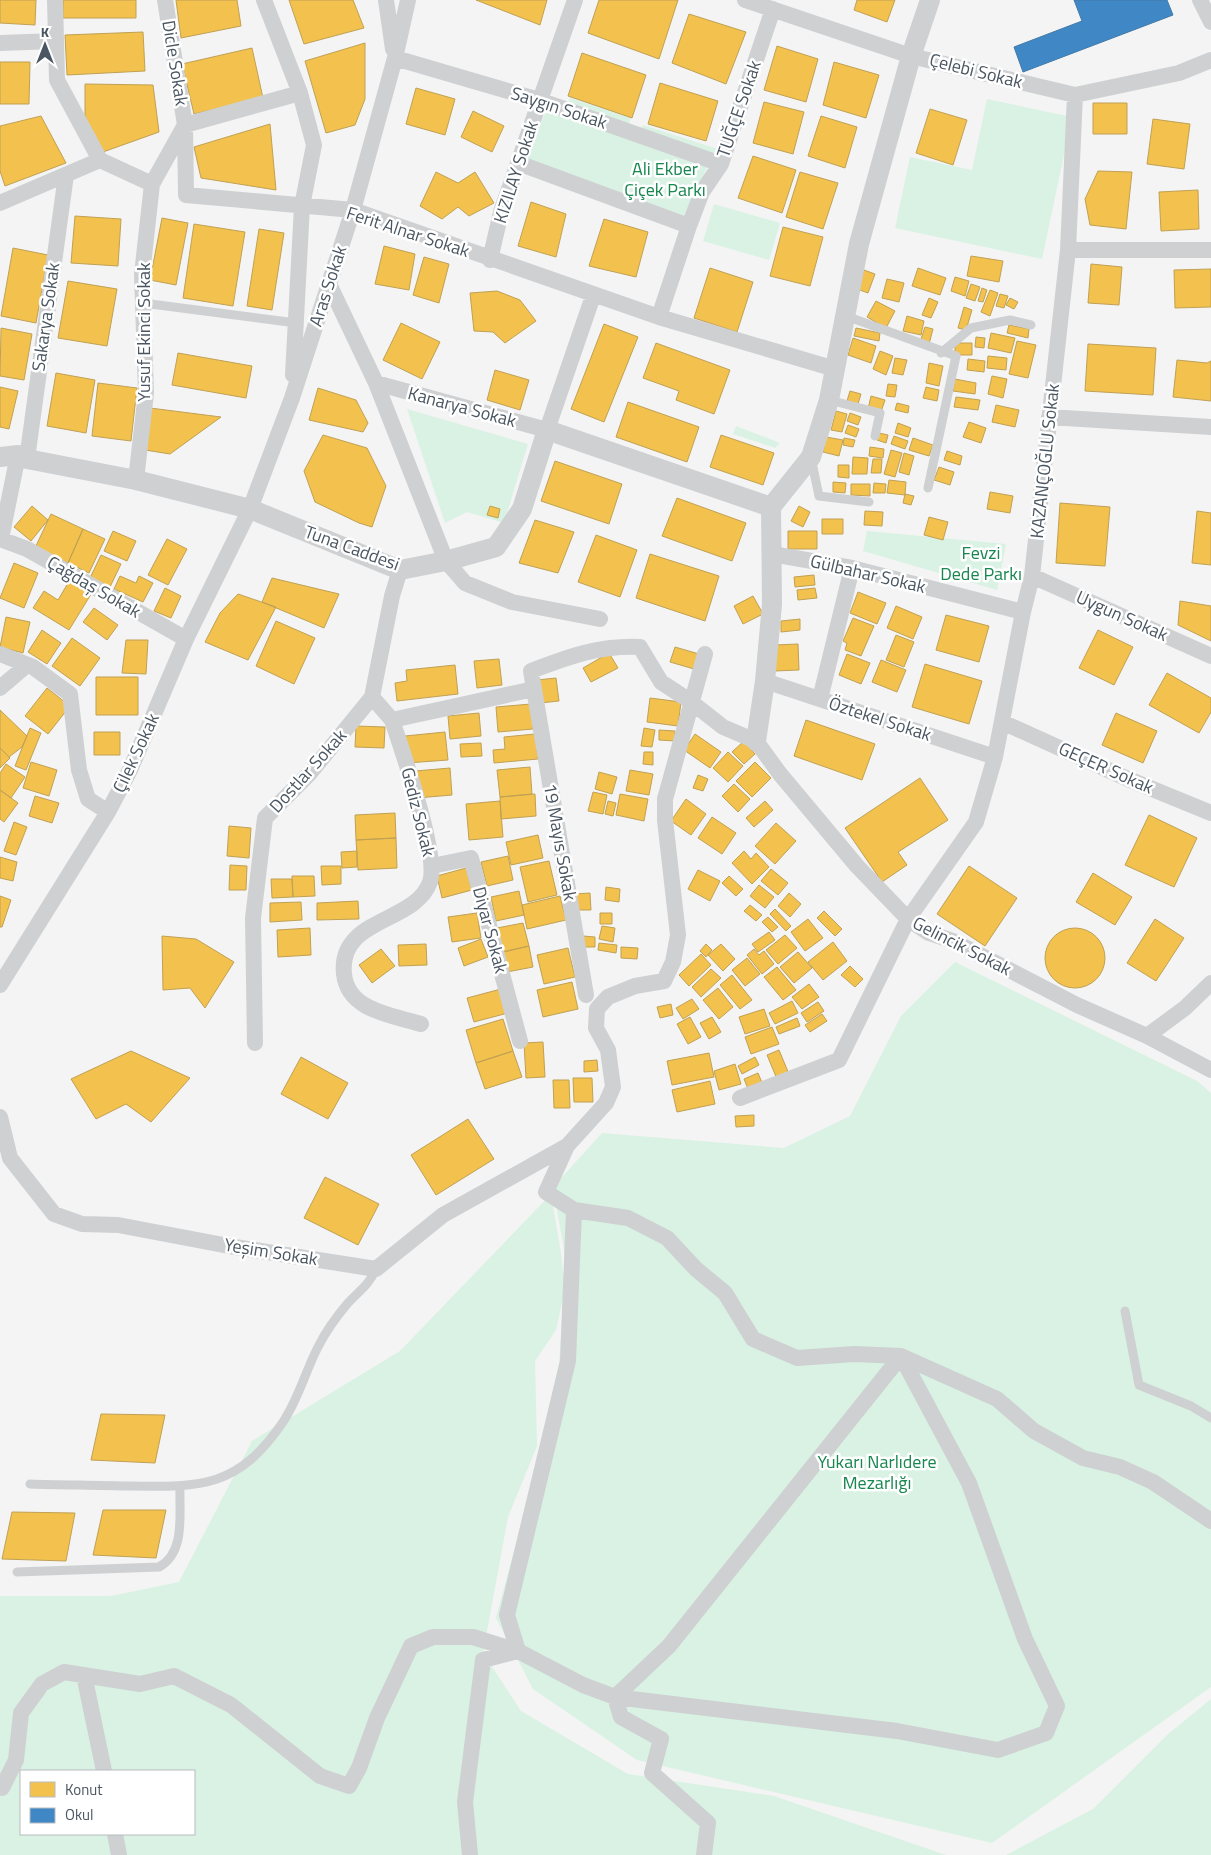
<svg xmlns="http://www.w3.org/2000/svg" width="1211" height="1855" viewBox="0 0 1211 1855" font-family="'Titillium Web',sans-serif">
	<rect width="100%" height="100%" fill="#f4f4f4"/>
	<path fill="#d9f2e3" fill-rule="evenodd" d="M570,98L630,118L629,127L567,105Z
		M987,99L1072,117L1042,259L895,228L910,157L972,170Z
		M547,109L708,165L686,216L526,159Z
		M643,125L718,149L713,159L639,132Z
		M714,204L780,223L769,260L703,241Z
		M407,409L528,444L504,523L467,512L445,523Z
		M736,426L780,443L775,448L733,434Z
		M867,531L1006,544L997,590L863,551Z
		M955,962L1197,1081L1211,1093V1687L992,1843L637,1760L533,1689L496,1618L536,1468L559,1364L564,1294L556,1330L535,1361L537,1446L508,1517L483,1653L521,1711L628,1774L774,1796L946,1855H0V1596H111L179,1582L252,1441L400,1351L551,1194L561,1253L565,1292L567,1267L553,1187L602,1133L784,1148L850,1116L901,1016ZM21,1771H194V1834H21Z
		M1211,1699V1855H1006L1093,1809L1167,1735Z"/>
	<path fill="#f2c14e" stroke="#c0a154" d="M0,0H36L35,25L0,23Z
		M63,0H136V18H63Z
		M176,0H237L241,26L181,38Z
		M289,0H353L364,28L304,44Z
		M476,0H547L540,25Z
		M599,0H678L659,59L588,33Z
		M857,0H895L887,22L854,10Z
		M689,14L746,32L726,84L672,63Z
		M143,32L145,71L67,75L65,35Z
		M365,43V99L355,125L326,133L305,61Z
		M777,46L818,59L806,102L764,90Z
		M252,48L263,98L194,114L182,64Z
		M582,53L646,75L632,118L568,96Z
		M0,62H30L29,104H0Z
		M834,62L879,75L866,118L823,105Z
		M660,83L718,101L706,141L648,124Z
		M85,84L153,85L159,132L103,152L85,121Z
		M416,88L455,99L445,135L406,124Z
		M764,102L804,112L793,154L753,143Z
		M1093,103H1127V134H1093Z
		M930,109L967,120L953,165L916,153Z
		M473,111L504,126L492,152L461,137Z
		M41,116L66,163L5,186L0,171V126Z
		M821,116L857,127L845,168L808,156Z
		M1153,119L1190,124L1184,169L1147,164Z
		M270,124L276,190L201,178L194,147Z
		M753,156L796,170L782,213L738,198Z
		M1098,171L1132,172L1126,229L1090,225L1085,199Z
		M436,172L458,183L475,172L494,203L469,216L458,207L442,219L420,206Z
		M800,172L838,183L823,229L786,217Z
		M1198,190L1199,229L1161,231L1159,192Z
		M531,202L566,214L556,257L518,246Z
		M75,216L121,219L118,266L71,263Z
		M162,218L188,223L176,285L150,280Z
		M604,219L648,232L636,277L589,266Z
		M194,224L245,232L233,306L183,298Z
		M783,227L823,237L810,286L770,276Z
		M259,229L284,233L272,310L247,306Z
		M384,246L415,254L409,290L375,284Z
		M13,248L48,255L36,323L1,316Z
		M971,256L1003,261L999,282L967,276Z
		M424,257L449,264L439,303L413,295Z
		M1091,264L1122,267L1119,305L1088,303Z
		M710,268L753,282L737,332L694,318Z
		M918,268L946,278L940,295L912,286Z
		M1211,269V307L1175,308L1174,270Z
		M864,270L875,274L868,293L857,289Z
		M955,277L969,281L965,296L951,291Z
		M887,279L904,283L899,302L882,298Z
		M68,281L117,289L107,346L58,338Z
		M971,284L980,287L975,301L966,298Z
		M982,288L987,290L983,302L978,301Z
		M990,290L998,293L990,316L981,312Z
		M497,291L520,300L536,321L505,343L493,332L474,331L470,293Z
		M1000,294L1008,296L1004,308L996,306Z
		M929,298L938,302L931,318L922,315Z
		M1010,298L1018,302L1014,309L1006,305Z
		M876,301L895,311L886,328L867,317Z
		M964,307L972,310L966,330L958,328Z
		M907,316L924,321L921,335L903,331Z
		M401,323L440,342L422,379L383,360Z
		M604,324L638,337L604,422L571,409Z
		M1009,325L1029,329L1028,338L1007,333Z
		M925,327L933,329L929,344L920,342Z
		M1,328L32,334L24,380L0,376Z
		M856,328L880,333L879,341L854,336Z
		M991,333L1015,338L1011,353L988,348Z
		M976,337L985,338L984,348L975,347Z
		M853,338L876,346L871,363L848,355Z
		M1017,341L1036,345L1028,378L1009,374Z
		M656,343L730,370L714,414L676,400L679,391L643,378Z
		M955,343H972V355H955Z
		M1088,344L1156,348L1153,395L1085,391Z
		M880,351L893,356L886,375L873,369Z
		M178,353L252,366L246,398L172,385Z
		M988,356L1007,358L1006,370L987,368Z
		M895,358L907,360L903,375L892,373Z
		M968,359L985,361L984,372L967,370Z
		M1177,360L1207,363L1211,361V401L1173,397Z
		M929,363L943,366L939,386L926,383Z
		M495,370L529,380L520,410L487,400Z
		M56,373L95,380L86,433L47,426Z
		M992,376L1007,379L1003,398L988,394Z
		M955,379L976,383L975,394L953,391Z
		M98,383L137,388L131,441L92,436Z
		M888,384L897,385L895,397L886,396Z
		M0,387L18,391L9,429L0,427Z
		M926,387L939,390L937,401L923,398Z
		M318,388L356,400L368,423L363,432L309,420Z
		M850,391L861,394L858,404L847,401Z
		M871,396L885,400L881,412L868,409Z
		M956,397L980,400L978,410L954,407Z
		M628,402L699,427L687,462L616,437Z
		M897,403L909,406L908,413L895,410Z
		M996,405L1019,410L1015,427L992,422Z
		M150,408L221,417L170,454L145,450Z
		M836,411L847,414L842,432L831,430Z
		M850,413L861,417L858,425L847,421Z
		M969,422L986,428L981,443L963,437Z
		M898,423L911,428L908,437L895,433Z
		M848,425L859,429L856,437L845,433Z
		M879,433L888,435L886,443L877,440Z
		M323,435L367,448L386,486L372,527L359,523L315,502L304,471Z
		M721,435L774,453L763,485L710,467Z
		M894,436L908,441L905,449L891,444Z
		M826,437L843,440L839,456L823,452Z
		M844,438L855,440L853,447L843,445Z
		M913,438L933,445L929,456L909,450Z
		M870,447L884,449L883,458L869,456Z
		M891,450L902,453L895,477L884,474Z
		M947,451L962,456L960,465L944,460Z
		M904,453L914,456L909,475L899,472Z
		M853,457L868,458L867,474H852Z
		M873,459H882L881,473H871Z
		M555,461L622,484L609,524L541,501Z
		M838,465H849V478L838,477Z
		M939,467L954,472L950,485L934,480Z
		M889,480L906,482L905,495L887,493Z
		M833,482L846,483L845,493L833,492Z
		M874,483L886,484L885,493H873Z
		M851,484H870V496L851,495Z
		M990,492L1013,496L1010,513L987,509Z
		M905,494L914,496L911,505L903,503Z
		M677,498L746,523L732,561L662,536Z
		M1060,503L1110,507L1105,566L1056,563Z
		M32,506L48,520L31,541L14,527Z
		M490,506L500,509L498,518L487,515Z
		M799,506L810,512L803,527L791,521Z
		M865,511L883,512L882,526L864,525Z
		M1197,511L1211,513V565L1192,563Z
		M51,514L83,529L68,563L35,548Z
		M929,517L948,522L943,540L924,535Z
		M822,519H843V534H822Z
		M535,520L574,532L558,573L519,563Z
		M83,529L105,539L89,573L68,563Z
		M113,531L136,541L127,561L104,551Z
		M788,531H817V549H788Z
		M596,535L637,550L620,597L578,582Z
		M167,539L187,549L168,585L148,575Z
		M650,554L719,576L705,621L636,598Z
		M101,555L121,564L110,587L90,578Z
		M14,563L38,573L24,608L0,598Z
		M814,575L815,585L795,587L794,577Z
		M120,576L136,583L139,576L153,583L143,602L114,589Z
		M71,578L93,591L69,630L33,608L44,591L58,600Z
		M272,578L339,594L324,628L262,602Z
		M165,588L181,596L171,618L154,611Z
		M815,588L817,598L798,600L797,590Z
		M858,592L886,603L877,624L850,613Z
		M238,594L276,607L248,660L205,642L220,613Z
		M753,596L763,614L743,624L734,606Z
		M1180,601L1211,606V641L1178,625Z
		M896,606L922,617L913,639L887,628Z
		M94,608L118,625L107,640L83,622Z
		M946,615L989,626L979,662L936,650Z
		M6,617L30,622L23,653L0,647Z
		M853,618L874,626L861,656L845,650L847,643L843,641Z
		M800,619V630L781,632V621Z
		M276,621L315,638L294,684L256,666Z
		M42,630L61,643L47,664L28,652Z
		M1098,630L1133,647L1114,685L1079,668Z
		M896,635L914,642L904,667L886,660Z
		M72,638L100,658L80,686L52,666Z
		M126,640H148L146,674L122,673Z
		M798,644L799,670L775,671V645Z
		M675,647L699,654L694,669L670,662Z
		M609,653L618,668L591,682L583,668Z
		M847,654L870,663L861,684L839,675Z
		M499,659L502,685L477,688L474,661Z
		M881,660L906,670L897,692L872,682Z
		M925,664L982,681L969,724L912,707Z
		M455,665L458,694L397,701L395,683L407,681L406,670Z
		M1167,673L1211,698V712L1199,733L1149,705Z
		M96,677H138V715H96Z
		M556,678L559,701L540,703L537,680Z
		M47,688L70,706L48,734L25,716Z
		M650,698L681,702L678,726L647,722Z
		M531,704L533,729L498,732L496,707Z
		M0,710L27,736L22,747L9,757L0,748Z
		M479,713L481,736L450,739L448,716Z
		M1116,713L1157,731L1143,763L1102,745Z
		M806,720L875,744L862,780L794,756Z
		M356,726L385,727L384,748L355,747Z
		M30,728L41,733L26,770L15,766Z
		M644,728L655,730L652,747L641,746Z
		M659,730L675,731V741L659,740Z
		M94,732H120V755H94Z
		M445,732L448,760L407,763L405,736Z
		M535,734L538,759L494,763L493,750L505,749L504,737Z
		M695,734L721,752L710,768L684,750Z
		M744,741L755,754L744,764L732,752Z
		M481,743L482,756L461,757L460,744Z
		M0,748L10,758L0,768Z
		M644,752H653V765L643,764Z
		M728,752L743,766L728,782L713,768Z
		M31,762L57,770L49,796L23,788Z
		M755,762L771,778L752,797L736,781Z
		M6,764L25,777L11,798L0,790V773Z
		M530,767L532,794L500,797L497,770Z
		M450,768L452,795L417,798L415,771Z
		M630,770L653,774L649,795L626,791Z
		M599,772L617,777L612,794L595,789Z
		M698,775L708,779L703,791L693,788Z
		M920,778L948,820L898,852L907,865L882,882L845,828Z
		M734,784L750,799L738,812L722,796Z
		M0,790L18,803L4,822L0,819Z
		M593,792L607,795L603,814L588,811Z
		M535,794L536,816L501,819L500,797Z
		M620,794L648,799L644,821L616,815Z
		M35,796L59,803L52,823L29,816Z
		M686,799L706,814L691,835L671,821Z
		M500,801L503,837L469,840L466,804Z
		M608,801L616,803L613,816L605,814Z
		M765,801L773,810L754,827L746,818Z
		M395,813L396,838L356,840L355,815Z
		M1149,815L1197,838L1174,887L1125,865Z
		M712,817L736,833L722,854L698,838Z
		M14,822L27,827L16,855L4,851Z
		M776,823L796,841L775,864L755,846Z
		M229,826L251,828L249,858L227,856Z
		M538,835L543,858L511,865L506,842Z
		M396,838L397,868L358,870L356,840Z
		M357,851V867L342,868L341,852Z
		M744,851L751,859L756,853L769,867L752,884L732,863Z
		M508,856L513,880L487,886L481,862Z
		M0,857L17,862L13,881L0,878Z
		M549,861L557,895L528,902L520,867Z
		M230,865L247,866L246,890H229Z
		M321,866H341V884L322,885Z
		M969,866L1017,898L985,946L937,914Z
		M466,868L472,890L442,898L437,876Z
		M771,869L788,883L778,895L761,881Z
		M698,870L720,881L710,901L688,889Z
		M1093,873L1132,897L1115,925L1076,902Z
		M292,876H314L315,896L293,897Z
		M729,876L743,889L736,896L722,883Z
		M271,879H292L293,897L272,898Z
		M759,885L774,897L765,908L750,896Z
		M606,887L620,889L619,902L605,900Z
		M519,891L524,915L496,921L491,897Z
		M590,893L591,910H575L574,894Z
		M789,893L801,904L790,917L778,906Z
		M0,896L11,900L2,927H0Z
		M560,896L566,920L527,929L522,905Z
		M358,901L359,919L317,920V903Z
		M301,902L302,920L270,922V903Z
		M750,905L762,915L756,921L744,911Z
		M775,909L791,926L786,931L770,914Z
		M824,911L842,929L835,936L817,918Z
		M477,913L481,938L452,942L448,917Z
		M600,913H612V924H600Z
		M768,917L778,927L772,932L762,922Z
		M808,919L823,938L805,951L791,932Z
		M1155,919L1184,938L1156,981L1127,963Z
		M523,923L529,946L503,952L497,928Z
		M602,926L615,928L613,942L599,939Z
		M310,928L311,955L278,957L277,930Z
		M1045 958a30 30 0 1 1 60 0a30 30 0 1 1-60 0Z
		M769,932L775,940L758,952L752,944Z
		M785,935L797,948L778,964L766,950Z
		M162,936L196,939L234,962L205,1008L190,988L163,990Z
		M583,936L595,937V947H582Z
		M481,939L488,957L464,966L458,948Z
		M833,942L847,961L823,980L808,962Z
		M599,943L617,945L616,953L598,950Z
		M426,944L427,965L399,966L398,945Z
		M706,944L712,950L706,957L700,951Z
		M721,944L735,959L723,971L708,955Z
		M529,946L533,967L507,972L503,952Z
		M621,947L638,948L637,959L621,958Z
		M568,948L575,977L544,984L537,955Z
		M381,949L395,966L372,983L359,965Z
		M754,949L759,955L764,951L774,964L762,974L747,955Z
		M798,952L812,968L794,983L780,967Z
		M701,954L711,965L689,986L679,975Z
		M747,958L760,974L745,986L732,970Z
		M850,966L863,979L855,987L841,975Z
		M777,967L796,990L783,1000L764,977Z
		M711,969L721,978L701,997L692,987Z
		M732,975L752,1000L740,1009L720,985Z
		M572,982L578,1009L543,1017L537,990Z
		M809,984L819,997L802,1009L792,997Z
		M718,988L733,1007L719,1019L703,1000Z
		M501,989L508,1013L474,1022L467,998Z
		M692,999L699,1009L683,1019L676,1008Z
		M792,1001L798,1013L775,1024L769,1013Z
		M818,1002L824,1011L807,1022L801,1013Z
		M671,1004L673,1015L660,1018L657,1007Z
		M764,1009L770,1026L745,1034L739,1017Z
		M822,1014L827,1021L810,1032L805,1025Z
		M690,1017L701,1037L688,1044L677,1024Z
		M712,1017L721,1032L709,1039L700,1023Z
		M797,1018L800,1026L779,1034L776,1027Z
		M503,1019L513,1051L476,1063L466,1030Z
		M772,1027L779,1044L751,1054L745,1037Z
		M543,1042L545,1077L526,1078L524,1043Z
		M779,1050L789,1074L777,1079L767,1055Z
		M131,1051L190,1078L151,1122L126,1104L96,1119L71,1079Z
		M513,1051L522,1077L485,1089L476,1063Z
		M709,1053L714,1077L672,1085L667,1061Z
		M301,1057L348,1083L328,1119L281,1094Z
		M755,1057L759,1065L742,1074L738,1066Z
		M597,1060L598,1071L584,1072V1061Z
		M735,1064L741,1084L719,1090L714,1071Z
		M758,1073L763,1085L749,1091L744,1079Z
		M573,1078H592L593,1102H574Z
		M553,1080H569L570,1108H554Z
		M710,1081L715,1104L677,1112L672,1090Z
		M754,1115V1126L736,1127L735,1116Z
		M468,1119L494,1159L436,1195L411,1155Z
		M325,1177L379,1204L358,1245L304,1218Z
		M101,1414L165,1415L155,1463L91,1460Z
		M103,1510H166L156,1558L93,1555Z
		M12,1512L75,1513L66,1561L2,1559Z"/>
	<path fill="#3f88c5" stroke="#4279a7" d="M1074,0H1167L1173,15L1023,72L1014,47L1082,21Z"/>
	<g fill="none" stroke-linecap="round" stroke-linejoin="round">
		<path stroke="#ced0d2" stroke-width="9" d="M143,303L296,323
			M846,316L956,356L928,488
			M941,353L971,328L1010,320L1031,325
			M829,400L880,413L875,436
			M811,458L819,496L869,502
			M1125,1311L1139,1385L1191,1406L1211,1418
			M30,1484C63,1485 96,1485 129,1486C202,1487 238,1488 283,1422C299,1398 305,1372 318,1347C326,1331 336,1317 348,1303C359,1291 369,1285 376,1269
			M17,1572L159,1567C186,1552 179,1514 180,1487"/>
		<path stroke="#ced0d2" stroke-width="16" d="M55,0L57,80L100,160
			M165,0L185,125L186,195L353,210L659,317L835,369
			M264,0L300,93L314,145L302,206L293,375
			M386,0L393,49
			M745,0L911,56L1075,95L1179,73L1211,60
			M1200,0L1211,22
			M0,43L56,41
			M395,58L539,100L721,164
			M185,125L300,93
			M518,163L689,226
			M0,203L100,160L152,184L185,125
			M1068,250H1211
			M490,260L501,212L575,0
			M329,284L376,383L446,561L465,583L512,602L600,619
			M659,317L689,226L702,192L721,164L773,9
			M376,383L547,430L593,296
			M1049,417L1211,427
			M27,459L66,175
			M136,480L146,393L142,274L152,184
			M0,539L27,549L186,639
			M1,539L18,455
			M772,554L852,568L1023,612
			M1032,576L1211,656
			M0,654L33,667L70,694L79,770L88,799L108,812
			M765,681L995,757
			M0,688L27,665
			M534,689L586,995
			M372,697L392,720L534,689L531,671C568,657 599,645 640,647L661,682L690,701L723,727L756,741L780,774L857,866L908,919L929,933L953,941L1077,1005L1147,1036L1211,1070
			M820,699L852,568
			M392,720C402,750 439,856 430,882C415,924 338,917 344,974C348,1011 392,1015 421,1024
			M1002,722L1128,779L1211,813
			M432,866L471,858L520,1041
			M0,985L108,812L130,770L186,639L250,509L292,398L353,210L395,58L408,0
			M1147,1036L1185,1008L1211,983
			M255,1043L253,918L265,818L310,773L372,697L392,596L400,570
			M740,1098L839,1060L908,919L976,822L995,757L1023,612L1032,576L1068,250L1075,95
			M0,1117L10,1158L54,1214L82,1224L118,1225L229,1246L376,1269L443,1215L567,1146
			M574,1210L546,1192L567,1146L606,1103L613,1087L608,1050L596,1028L597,1009L608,997L635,986L664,981L673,962L678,935L665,820V799L705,654
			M901,1356L969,1483L1025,1639L1057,1706L1046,1733L998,1750L897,1731L615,1697L669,1646Z
			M84,1675L104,1771
			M0,1787L2,1788L16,1760L21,1713L42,1684L64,1672L140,1684L174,1676L231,1705L320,1776L349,1786L359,1768L377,1718L411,1646L433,1637H473L518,1651L583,1685L615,1697L621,1717L661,1739L652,1773L708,1823L704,1855
			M115,1834L119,1855
			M470,1855L465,1802L483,1660L518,1651L507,1615L568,1361L574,1210L628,1218L667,1238L696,1269L725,1293L753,1339L797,1358L854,1354L901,1356L997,1399L1034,1431L1083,1458L1120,1467L1153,1482L1211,1521"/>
		<path stroke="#ced0d2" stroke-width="20" d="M0,457L18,455L27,459L136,480L250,509L400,570L446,561L496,547L522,509L547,430L771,507
			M756,741L765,681L772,604L771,507L811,457L829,400L859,244L911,56L930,0"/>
	</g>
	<g text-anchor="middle" stroke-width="5" stroke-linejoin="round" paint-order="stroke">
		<g font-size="18" fill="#4a5661" stroke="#fff">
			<text transform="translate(175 63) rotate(81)" y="6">Dicle Sokak</text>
			<text transform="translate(976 71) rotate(14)" y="6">Çelebi Sokak</text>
			<text transform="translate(559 108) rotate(18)" y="6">Saygın Sokak</text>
			<text transform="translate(739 109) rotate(-71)" y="6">TUĞÇE Sokak</text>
			<text transform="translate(516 172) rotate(-72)" y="6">KIZILAY Sokak</text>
			<text transform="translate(408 232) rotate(18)" y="6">Ferit Alnar Sokak</text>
			<text transform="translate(328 286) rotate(-72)" y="6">Aras Sokak</text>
			<text transform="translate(46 317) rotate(-82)" y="6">Sakarya Sokak</text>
			<text transform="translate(144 332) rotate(-90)" y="6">Yusuf Ekinci Sokak</text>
			<text transform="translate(462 407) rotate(15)" y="6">Kanarya Sokak</text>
			<text transform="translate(1045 461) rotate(-84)" y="6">KAZANÇOĞLU Sokak</text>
			<text transform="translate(352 548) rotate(20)" y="6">Tuna Caddesi</text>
			<text transform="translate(868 574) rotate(13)" y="6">Gülbahar Sokak</text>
			<text transform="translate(94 587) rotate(30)" y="6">Çağdaş Sokak</text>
			<text transform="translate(1122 616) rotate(24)" y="6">Uygun Sokak</text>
			<text transform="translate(880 719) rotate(18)" y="6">Öztekel Sokak</text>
			<text transform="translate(136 753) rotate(-65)" y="6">Çilek Sokak</text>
			<text transform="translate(1106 768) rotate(24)" y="6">GEÇER Sokak</text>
			<text transform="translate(308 771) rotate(-48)" y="6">Dostlar Sokak</text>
			<text transform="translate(418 812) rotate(76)" y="6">Gediz Sokak</text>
			<text transform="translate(560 842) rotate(80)" y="6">19 Mayıs Sokak</text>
			<text transform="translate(490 930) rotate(75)" y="6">Diyar Sokak</text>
			<text transform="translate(962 946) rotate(27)" y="6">Gelincik Sokak</text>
			<text transform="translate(271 1252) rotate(9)" y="6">Yeşim Sokak</text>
		</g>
		<g font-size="18" fill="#17864f" stroke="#fff">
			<text x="665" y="175">Ali Ekber<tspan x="665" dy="21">Çiçek Parkı</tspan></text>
			<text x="981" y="559">Fevzi<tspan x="981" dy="21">Dede Parkı</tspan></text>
			<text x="877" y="1468">Yukarı Narlıdere<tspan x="877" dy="21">Mezarlığı</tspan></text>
		</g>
	</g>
	<rect x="20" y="1770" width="175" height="65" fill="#ffffff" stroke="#b7bbc0"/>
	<rect x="30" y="1782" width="25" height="15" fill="#f2c14e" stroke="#b7bbc0"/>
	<text x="65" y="1795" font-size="15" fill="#4a5661">Konut</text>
	<rect x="30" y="1808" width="25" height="15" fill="#3f88c5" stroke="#b7bbc0"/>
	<text x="65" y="1820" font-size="15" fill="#4a5661">Okul</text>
	<g transform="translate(45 45)" stroke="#ffffff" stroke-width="4" paint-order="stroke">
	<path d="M0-4L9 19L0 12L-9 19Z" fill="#4a5661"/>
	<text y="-8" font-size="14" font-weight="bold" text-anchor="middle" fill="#4a5661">K</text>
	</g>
</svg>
